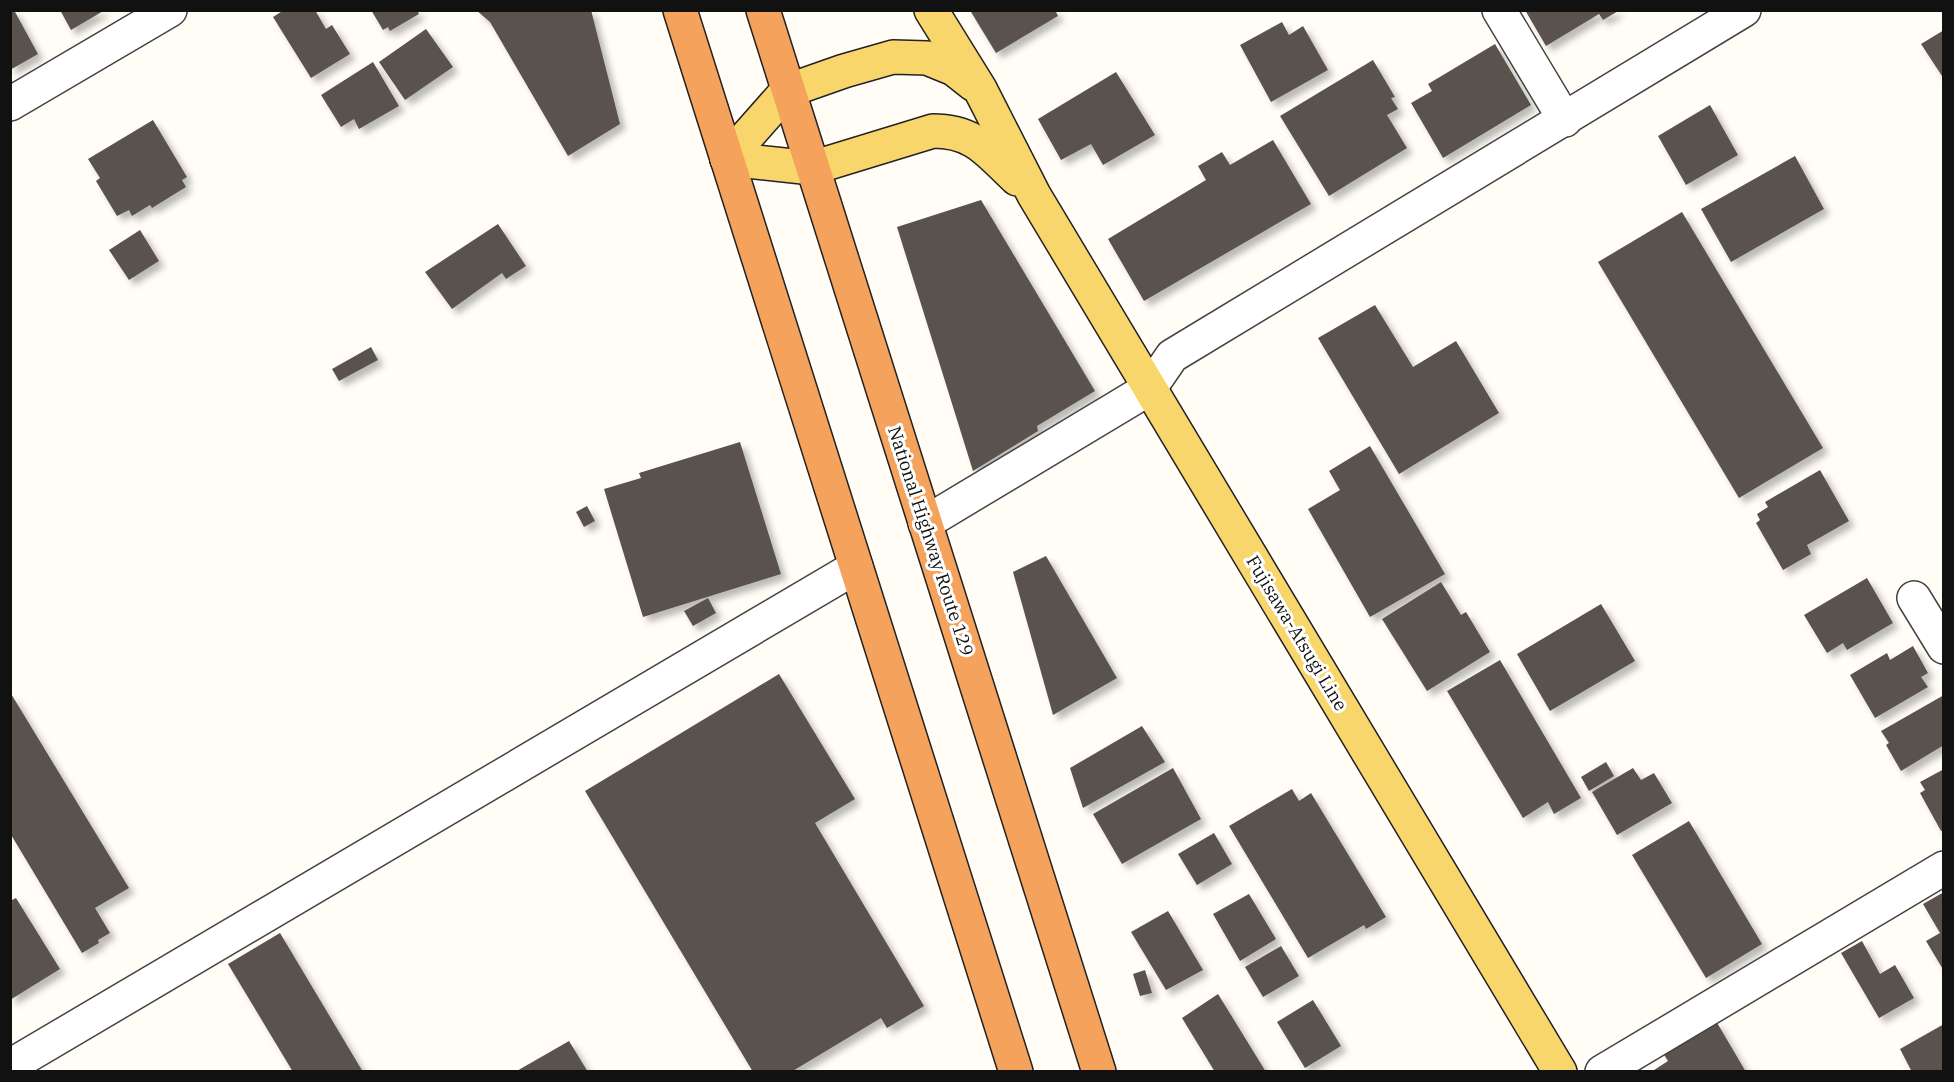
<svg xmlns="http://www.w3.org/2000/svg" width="1954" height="1082" viewBox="0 0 1954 1082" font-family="'IBM Plex Serif',serif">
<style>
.building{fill:#5a524d;filter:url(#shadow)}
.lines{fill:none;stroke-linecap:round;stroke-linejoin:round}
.minor-casing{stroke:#444;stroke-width:36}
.major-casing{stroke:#222;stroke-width:36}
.highway-casing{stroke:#222;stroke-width:36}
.minor{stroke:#fff;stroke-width:33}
.major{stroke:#f9d66b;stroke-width:33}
.highway{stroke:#f5a25d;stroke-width:33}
.labels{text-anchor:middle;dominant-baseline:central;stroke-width:6;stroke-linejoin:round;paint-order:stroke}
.street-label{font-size:18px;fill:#111;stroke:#fff}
</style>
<defs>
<filter id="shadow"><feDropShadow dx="5.5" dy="5.5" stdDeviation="3" flood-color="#0004"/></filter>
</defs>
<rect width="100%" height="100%" fill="#fffdf5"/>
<!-- building -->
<g class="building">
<path d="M 10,10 L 14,10 L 38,54 L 10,70 Z"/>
<path d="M 60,10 L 105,10 L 71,30 Z"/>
<path d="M 284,10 L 315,10 L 326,29 L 332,25 L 350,54 L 311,78 L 273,17 Z"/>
<path d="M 371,10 L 417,10 L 419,14 L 390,31 L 388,27 L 383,30 Z"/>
<path d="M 476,10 L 591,10 L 620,124 L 568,156 L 490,22 Z"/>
<path d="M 973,10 L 1055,10 L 1058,16 L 996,53 L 971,12 Z"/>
<path d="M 1525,10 L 1620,10 L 1603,20 L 1599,14 L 1546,46 Z"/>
<path d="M 1282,22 L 1289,35 L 1303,26 L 1328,70 L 1271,102 L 1240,45 Z"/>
<path d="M 426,29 L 453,67 L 405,100 L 379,62 Z"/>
<path d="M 1944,30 L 1944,79 L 1921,44 Z"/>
<path d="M 1495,44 L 1531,105 L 1443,158 L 1411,103 L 1432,91 L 1428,84 Z"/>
<path d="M 1373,60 L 1395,97 L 1391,98 L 1398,109 L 1387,115 L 1407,148 L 1329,196 L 1280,116 Z"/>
<path d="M 373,62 L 399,106 L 359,129 L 354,119 L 341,127 L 321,95 Z"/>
<path d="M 1116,72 L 1155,135 L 1103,165 L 1091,144 L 1061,160 L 1038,119 Z"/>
<path d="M 1710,105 L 1738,155 L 1686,185 L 1658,136 Z"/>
<path d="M 153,120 L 187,177 L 182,180 L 186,187 L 152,208 L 150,205 L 132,216 L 129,210 L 117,216 L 96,181 L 100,178 L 88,159 Z"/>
<path d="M 1273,140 L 1311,204 L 1144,301 L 1108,239 L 1206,180 L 1198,166 L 1222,152 L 1230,165 Z"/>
<path d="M 1795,156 L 1824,209 L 1731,262 L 1701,209 Z"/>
<path d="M 981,200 L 1095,391 L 1037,426 L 1038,431 L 973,471 L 897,227 Z"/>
<path d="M 1682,212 L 1823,448 L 1739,498 L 1598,262 Z"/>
<path d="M 498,224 L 526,266 L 506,279 L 502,273 L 452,309 L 425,272 Z"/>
<path d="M 140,230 L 159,261 L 129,280 L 109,250 Z"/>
<path d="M 1375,305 L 1413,367 L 1456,341 L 1499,413 L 1399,474 L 1318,338 Z"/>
<path d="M 371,347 L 378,360 L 339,381 L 332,369 Z"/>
<path d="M 740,442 L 781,574 L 643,617 L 604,489 L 641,478 L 639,473 Z"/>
<path d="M 1370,446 L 1445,574 L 1370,617 L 1308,509 L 1340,490 L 1329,471 Z"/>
<path d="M 1820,470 L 1849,521 L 1807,545 L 1811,554 L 1783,570 L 1756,523 L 1760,520 L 1757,514 L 1768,507 L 1765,502 Z"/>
<path d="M 587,506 L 595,521 L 584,527 L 576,512 Z"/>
<path d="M 1046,556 L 1117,678 L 1053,715 L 1013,572 Z"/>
<path d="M 1867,578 L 1893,623 L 1847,650 L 1843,643 L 1827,653 L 1804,615 Z"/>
<path d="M 1441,582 L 1461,615 L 1466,612 L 1490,652 L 1427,691 L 1382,619 Z"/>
<path d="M 708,598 L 716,613 L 693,626 L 684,611 Z"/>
<path d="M 1601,604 L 1635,661 L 1550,711 L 1517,654 Z"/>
<path d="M 1913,646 L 1928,673 L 1921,677 L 1928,687 L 1875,718 L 1850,675 L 1887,653 L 1890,660 Z"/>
<path d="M 1500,660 L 1581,798 L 1554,814 L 1548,802 L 1523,818 L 1447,691 Z"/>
<path d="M 779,674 L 855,799 L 815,823 L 924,1006 L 887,1028 L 881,1018 L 791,1072 L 753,1072 L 585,791 Z"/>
<path d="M 10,692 L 129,888 L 95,908 L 110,933 L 98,940 L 99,943 L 82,953 L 10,833 Z"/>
<path d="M 1944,695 L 1944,745 L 1901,771 L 1886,745 L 1889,743 L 1881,731 Z"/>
<path d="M 1142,726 L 1165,762 L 1083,808 L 1070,768 Z"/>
<path d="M 1606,762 L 1614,776 L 1589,791 L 1581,777 Z"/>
<path d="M 1173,768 L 1201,819 L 1122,864 L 1093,814 Z"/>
<path d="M 1633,768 L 1641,780 L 1654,773 L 1672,803 L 1617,835 L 1592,792 Z"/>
<path d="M 1944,769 L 1944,830 L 1941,831 L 1920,793 L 1925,790 L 1920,782 Z"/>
<path d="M 1292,789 L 1299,801 L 1311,793 L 1386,917 L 1366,929 L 1364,925 L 1308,958 L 1229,826 Z"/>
<path d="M 1689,821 L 1762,944 L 1706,978 L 1632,855 Z"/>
<path d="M 1214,833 L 1232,864 L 1197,885 L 1178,854 Z"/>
<path d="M 1944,892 L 1944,971 L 1926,941 L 1940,933 L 1923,904 Z"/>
<path d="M 1249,894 L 1276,939 L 1240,961 L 1213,914 Z"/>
<path d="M 16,898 L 60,969 L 10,1000 L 10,901 Z"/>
<path d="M 1168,911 L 1203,970 L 1166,990 L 1131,932 Z"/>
<path d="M 280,933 L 363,1072 L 293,1072 L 228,964 Z"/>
<path d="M 1862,941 L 1880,974 L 1895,965 L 1914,998 L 1879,1018 L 1841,953 Z"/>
<path d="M 1281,946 L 1299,976 L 1263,997 L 1245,967 Z"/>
<path d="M 1145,970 L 1152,993 L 1140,996 L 1133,974 Z"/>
<path d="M 1218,994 L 1266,1072 L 1215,1072 L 1182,1018 Z"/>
<path d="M 1313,1000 L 1341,1046 L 1305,1068 L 1277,1022 Z"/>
<path d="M 1716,1021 L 1746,1072 L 1651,1072 L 1668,1061 L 1663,1053 Z"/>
<path d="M 1944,1024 L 1944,1072 L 1912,1072 L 1900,1049 Z"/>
<path d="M 569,1041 L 588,1072 L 515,1072 Z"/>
</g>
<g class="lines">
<!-- minor casing -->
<g class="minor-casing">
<g id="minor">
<path d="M 1499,10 L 1565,120"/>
<path d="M 10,104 L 170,10"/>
<path d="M 925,523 L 1150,388 L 1172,356 L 1744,10"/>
<path d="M 1914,598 L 1944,647"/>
<path d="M 10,1066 L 856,567"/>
<path d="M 1602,1072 L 1944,868"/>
</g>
</g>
<!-- major casing -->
<g class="major-casing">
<g id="major">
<path d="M 931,10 L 980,89 L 1034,195 L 1560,1072"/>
<path d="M 727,159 L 812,168 L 933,131 C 975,131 988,152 1017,179"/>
<path d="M 727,159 L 787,91 L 844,71 L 893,57 L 927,58 L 954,69 L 973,84"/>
</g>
</g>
<!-- highway casing -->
<g class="highway-casing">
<g id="highway">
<path d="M 680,10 L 1016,1072"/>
<path d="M 763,10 L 1099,1072"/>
</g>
</g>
<!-- minor -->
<use href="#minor" class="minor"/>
<!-- major -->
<use href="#major" class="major"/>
<!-- highway -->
<use href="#highway" class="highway"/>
</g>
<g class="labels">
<!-- street labels -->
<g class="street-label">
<text transform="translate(931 541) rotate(72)">National Highway Route 129</text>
<text transform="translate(1297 633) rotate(59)">Fujisawa-Atsugi Line</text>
</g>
</g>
<!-- border -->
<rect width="1954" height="1082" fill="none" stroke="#111111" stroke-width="24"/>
</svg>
